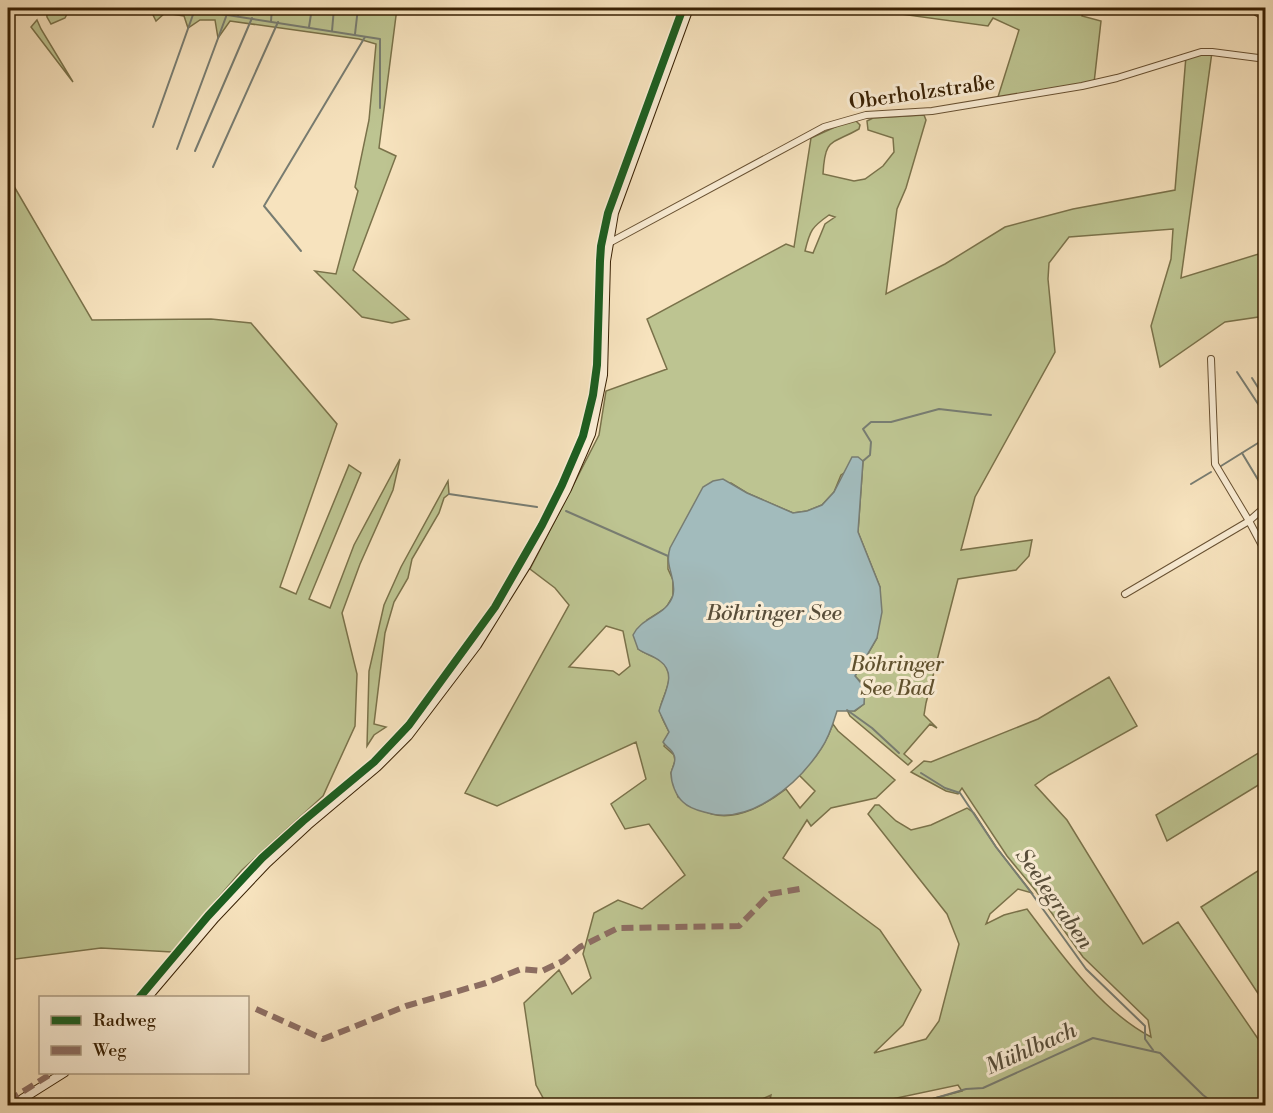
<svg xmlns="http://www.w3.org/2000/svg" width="1273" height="1113" viewBox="0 0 1273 1113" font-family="'Libre Bodoni',serif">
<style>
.green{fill:#bdc491;stroke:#7a724a;stroke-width:1.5;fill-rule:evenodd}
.water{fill:#a2bbbc;stroke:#787d72;stroke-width:1.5}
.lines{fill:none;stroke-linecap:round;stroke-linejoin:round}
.stream{stroke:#787d72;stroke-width:2}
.street-casing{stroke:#685132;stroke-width:8}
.secondary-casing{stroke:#382003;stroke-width:10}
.street{stroke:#faedd5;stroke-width:6}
.secondary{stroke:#faedd5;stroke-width:8}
.quiet{stroke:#8d6e63;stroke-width:6;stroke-dasharray:12 6;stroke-linecap:butt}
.cycleway-casing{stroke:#faedd5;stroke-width:11}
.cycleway{stroke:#1b5e20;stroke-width:8}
.labels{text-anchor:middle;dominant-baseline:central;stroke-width:6;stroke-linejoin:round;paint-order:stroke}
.street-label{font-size:21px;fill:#382003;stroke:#faedd5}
.park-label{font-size:21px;font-style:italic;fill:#60512e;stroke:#faedd5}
.water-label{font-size:22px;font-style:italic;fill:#584e3a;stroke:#faedd5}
</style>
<rect width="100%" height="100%" fill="#f7e3be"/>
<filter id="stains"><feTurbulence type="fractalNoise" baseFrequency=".00333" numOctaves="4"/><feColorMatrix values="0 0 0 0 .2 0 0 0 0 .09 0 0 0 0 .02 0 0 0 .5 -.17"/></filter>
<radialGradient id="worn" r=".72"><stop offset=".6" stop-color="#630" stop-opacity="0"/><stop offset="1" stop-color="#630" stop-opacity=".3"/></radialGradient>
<!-- green -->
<g class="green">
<path d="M 46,8 L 70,8 L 65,18 L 51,24 L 47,17 Z"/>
<path d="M 134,8 L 397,8 L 379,148 L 396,156 L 353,270 L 409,319 L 392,323 L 362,317 L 315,271 L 336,274 L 358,191 L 355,187 L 369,120 L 376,44 L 359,39 L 230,21 L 218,38 L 215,20 L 200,20 L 188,28 L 184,16 L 165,13 L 156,21 L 152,13 Z"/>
<path d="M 902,8 L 1084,8 L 1082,16 L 1101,21 L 1094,83 L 997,100 L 1019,30 L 993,18 L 988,26 L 900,14 Z"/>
<path d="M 37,20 L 41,29 L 73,82 L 31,27 Z"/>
<path d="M 1212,52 L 1181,278 L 1265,252 L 1265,316 L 1225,322 L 1160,367 L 1151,326 L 1171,259 L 1173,229 L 1069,237 L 1049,263 L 1048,279 L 1055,352 L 975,497 L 961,550 L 1032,540 L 1029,556 L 1016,570 L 958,579 L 926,703 L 924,715 L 937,728 L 930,724 L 904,754 L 912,761 L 908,765 L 850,716 L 847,710 L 855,711 L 864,704 L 861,682 L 855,676 L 877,638 L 880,587 L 858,532 L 863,461 L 841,475 L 834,492 L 822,505 L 807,511 L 793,513 L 747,493 L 731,483 L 704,487 L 668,556 L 668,569 L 673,580 L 673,596 L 666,608 L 647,620 L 638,649 C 646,655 658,656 664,664 C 675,677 665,691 661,705 C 658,714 665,723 669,732 L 664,746 L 674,755 L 675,761 L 671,773 L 678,797 C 688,802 700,811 712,814 C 737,821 767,804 786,789 L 800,808 L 815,791 L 798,774 C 815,761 826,743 833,724 L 838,731 L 895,780 L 876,798 L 831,808 L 811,826 L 807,820 L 783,858 L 880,930 L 921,990 L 903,1025 L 874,1053 L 926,1039 L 939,1021 L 959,944 L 947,914 L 868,814 L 875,805 L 879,805 L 896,821 L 911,830 L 931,825 L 967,808 L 974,813 L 996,847 L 1032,893 L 1018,889 L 990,914 L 986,924 L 1004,915 L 1027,909 C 1061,954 1100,1010 1151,1037 L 1148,1020 L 1083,957 L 1036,891 L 1007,856 L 962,788 L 958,794 L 946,791 L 911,772 L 924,761 L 931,762 L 1038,719 L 1109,677 L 1137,726 L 1049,775 L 1035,785 L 1067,820 L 1143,944 L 1178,922 L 1265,1049 L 1265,1105 L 908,1105 L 962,1091 L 958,1085 L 859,1106 L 769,1105 L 771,1095 L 746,1106 L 547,1105 L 536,1085 L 524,1003 L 559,970 L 572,994 L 591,978 L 583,954 L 594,913 L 618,900 L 642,909 L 685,875 L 649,824 L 625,829 L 611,804 L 646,779 L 636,742 L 497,806 L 465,793 L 569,605 L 555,588 L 530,569 L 599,435 L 606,391 L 667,369 L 647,319 L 786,244 L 794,247 L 811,138 L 846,122 L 856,121 L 860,125 L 859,129 C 831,145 825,137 823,174 L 854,181 L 865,179 L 883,166 L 894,152 L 893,138 L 868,130 L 867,121 L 873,118 L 924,115 L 926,120 L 906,188 L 897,209 L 886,294 L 945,264 L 1005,227 L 1073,209 L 1175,190 L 1186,56 ZM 829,215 L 835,217 L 825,224 L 813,253 L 805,251 C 810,230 812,227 829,215 ZM 606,626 L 623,631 L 630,666 L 619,675 L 613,671 L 569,667 Z"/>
<path d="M 8,176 L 92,320 L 211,319 L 251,323 L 337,424 L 280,587 L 296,594 L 349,465 L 361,473 L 309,599 L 330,608 L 354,545 L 400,459 L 393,490 L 360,564 L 342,613 L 357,674 L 355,726 L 323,796 L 242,870 L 172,952 L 101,948 L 8,960 Z"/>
<path d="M 448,481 L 449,494 L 444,498 L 439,513 L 412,559 L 408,578 L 394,602 L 385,633 L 374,724 L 386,727 L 374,735 L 367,746 L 369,671 L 384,605 L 401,567 Z"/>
<path d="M 1265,749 L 1265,781 L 1167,841 L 1156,815 Z"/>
<path d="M 1264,867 L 1266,869 L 1265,1004 L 1201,907 Z"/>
</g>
<!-- water -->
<path class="water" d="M 852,457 L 858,457 L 863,461 L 858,532 L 880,587 L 882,612 L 877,638 L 855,676 L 865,688 L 864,704 L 854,711 L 837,711 C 833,724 829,738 821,749 C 798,784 749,827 704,812 C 696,810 689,808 683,802 C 676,796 671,783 671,773 C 672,767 677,762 674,755 C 672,749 666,747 663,742 L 669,732 L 659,711 C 663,695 678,674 660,661 C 654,656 645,654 638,649 L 633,635 C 641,617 667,616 673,595 C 677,578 664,567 670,548 L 703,487 L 713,481 L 723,479 L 747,493 L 793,513 L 807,511 L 822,505 L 834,492 Z"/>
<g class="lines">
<!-- stream -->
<g class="stream">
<path d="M 183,8 L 380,39 L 380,108"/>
<path d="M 238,16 L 238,8"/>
<path d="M 271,21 L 272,8"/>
<path d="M 309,27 L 312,8"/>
<path d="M 332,31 L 334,8"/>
<path d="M 355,34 L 358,8"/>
<path d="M 153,127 L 195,9"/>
<path d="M 177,149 L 227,14"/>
<path d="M 195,151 L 252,18"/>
<path d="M 213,167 L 278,22"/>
<path d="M 301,251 L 264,206 L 365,37"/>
<path d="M 1237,372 L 1266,416"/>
<path d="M 1252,378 L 1266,400"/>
<path d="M 1242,453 L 1263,488"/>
<path d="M 863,461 L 870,455 L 871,442 L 863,429 L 871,422 L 891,422 L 939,409 L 991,415"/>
<path d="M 1221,466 L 1266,438"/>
<path d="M 1191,484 L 1211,472"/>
<path d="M 449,494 L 537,507"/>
<path d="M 566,511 L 668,556"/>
<path d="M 847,710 L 872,728 L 899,753"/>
<path d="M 921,773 L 945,788 L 960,793 L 996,847 L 1027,887 L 1086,969 L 1145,1026 L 1145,1039 L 1153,1050"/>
<path d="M 909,1106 L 966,1089 L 983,1088 L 1093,1038 L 1160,1053 L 1203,1095 L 1218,1106"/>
<path d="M 1259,1106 L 1266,1103"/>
</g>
<!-- street casing -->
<g class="street-casing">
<g id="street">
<path d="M 1250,8 L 1266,18"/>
<path d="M 609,243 L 824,127 L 866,115 L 932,111 L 1082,86 L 1117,78 L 1201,52 L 1212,52 L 1266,59"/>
<path d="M 1211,359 L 1215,464 L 1249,521 L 1266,553"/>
<path d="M 1125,594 L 1249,521 L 1266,506"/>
</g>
</g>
<!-- secondary casing -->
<g class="secondary-casing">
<g id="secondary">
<path d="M 147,998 L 215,918 L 267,863 L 308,825 L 377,767 L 408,736 L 477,645 L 526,566 L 567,489 L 591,434 L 603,375 L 606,261 L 614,213 L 689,8"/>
<path d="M 11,1106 L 65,1072"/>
</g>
</g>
<!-- street -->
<use href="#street" class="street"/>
<!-- secondary -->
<use href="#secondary" class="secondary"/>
<!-- quiet -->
<g class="quiet">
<path d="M 256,1009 L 323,1039 L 406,1006 L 486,983 L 521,969 L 542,971 L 563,961 L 580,947 L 618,928 L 739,926 L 770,894 L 805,888"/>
<path d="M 8,1101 L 54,1072"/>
</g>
<!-- cycleway casing -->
<g class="cycleway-casing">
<path id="cycleway" d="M 139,998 L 208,916 L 262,858 L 303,821 L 374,762 L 409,725 L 495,607 L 542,525 L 562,485 L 583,436 L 593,395 L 597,365 L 600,261 L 601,246 L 608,213 L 683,8"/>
</g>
<!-- cycleway -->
<use href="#cycleway" class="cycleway"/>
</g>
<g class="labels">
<!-- street labels -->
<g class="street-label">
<text transform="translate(922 93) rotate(-8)">Oberholzstraße</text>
</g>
<!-- park labels -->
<g class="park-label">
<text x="897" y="665">Böhringer<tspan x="897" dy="24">See Bad</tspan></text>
</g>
<!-- water labels -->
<g class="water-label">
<text x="774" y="613">Böhringer See</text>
<text transform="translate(1054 899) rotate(55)">Seelegraben</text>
<text transform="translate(1031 1049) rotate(-24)">Mühlbach</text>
</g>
</g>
<!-- margin -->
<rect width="1273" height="1113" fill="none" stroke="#f7e3be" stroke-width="30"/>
<rect x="9" y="9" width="1255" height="1095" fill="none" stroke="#382003" stroke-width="3"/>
<rect x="15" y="15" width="1243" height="1083" fill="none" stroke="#382003" stroke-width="1.5"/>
<!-- legend -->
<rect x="39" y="996" width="210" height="78" fill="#faedd5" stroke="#ac9b81" stroke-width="1.5"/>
<rect x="51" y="1016" width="30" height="9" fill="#1b5e20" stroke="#ac9b81" stroke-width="1.5"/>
<text x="93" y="1026" font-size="18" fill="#382003">Radweg</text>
<rect x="51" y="1046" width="30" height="9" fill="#8d6e63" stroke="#ac9b81" stroke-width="1.5"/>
<text x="93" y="1056" font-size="18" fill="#382003">Weg</text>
<rect width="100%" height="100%" filter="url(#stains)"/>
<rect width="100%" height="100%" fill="url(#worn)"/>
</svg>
